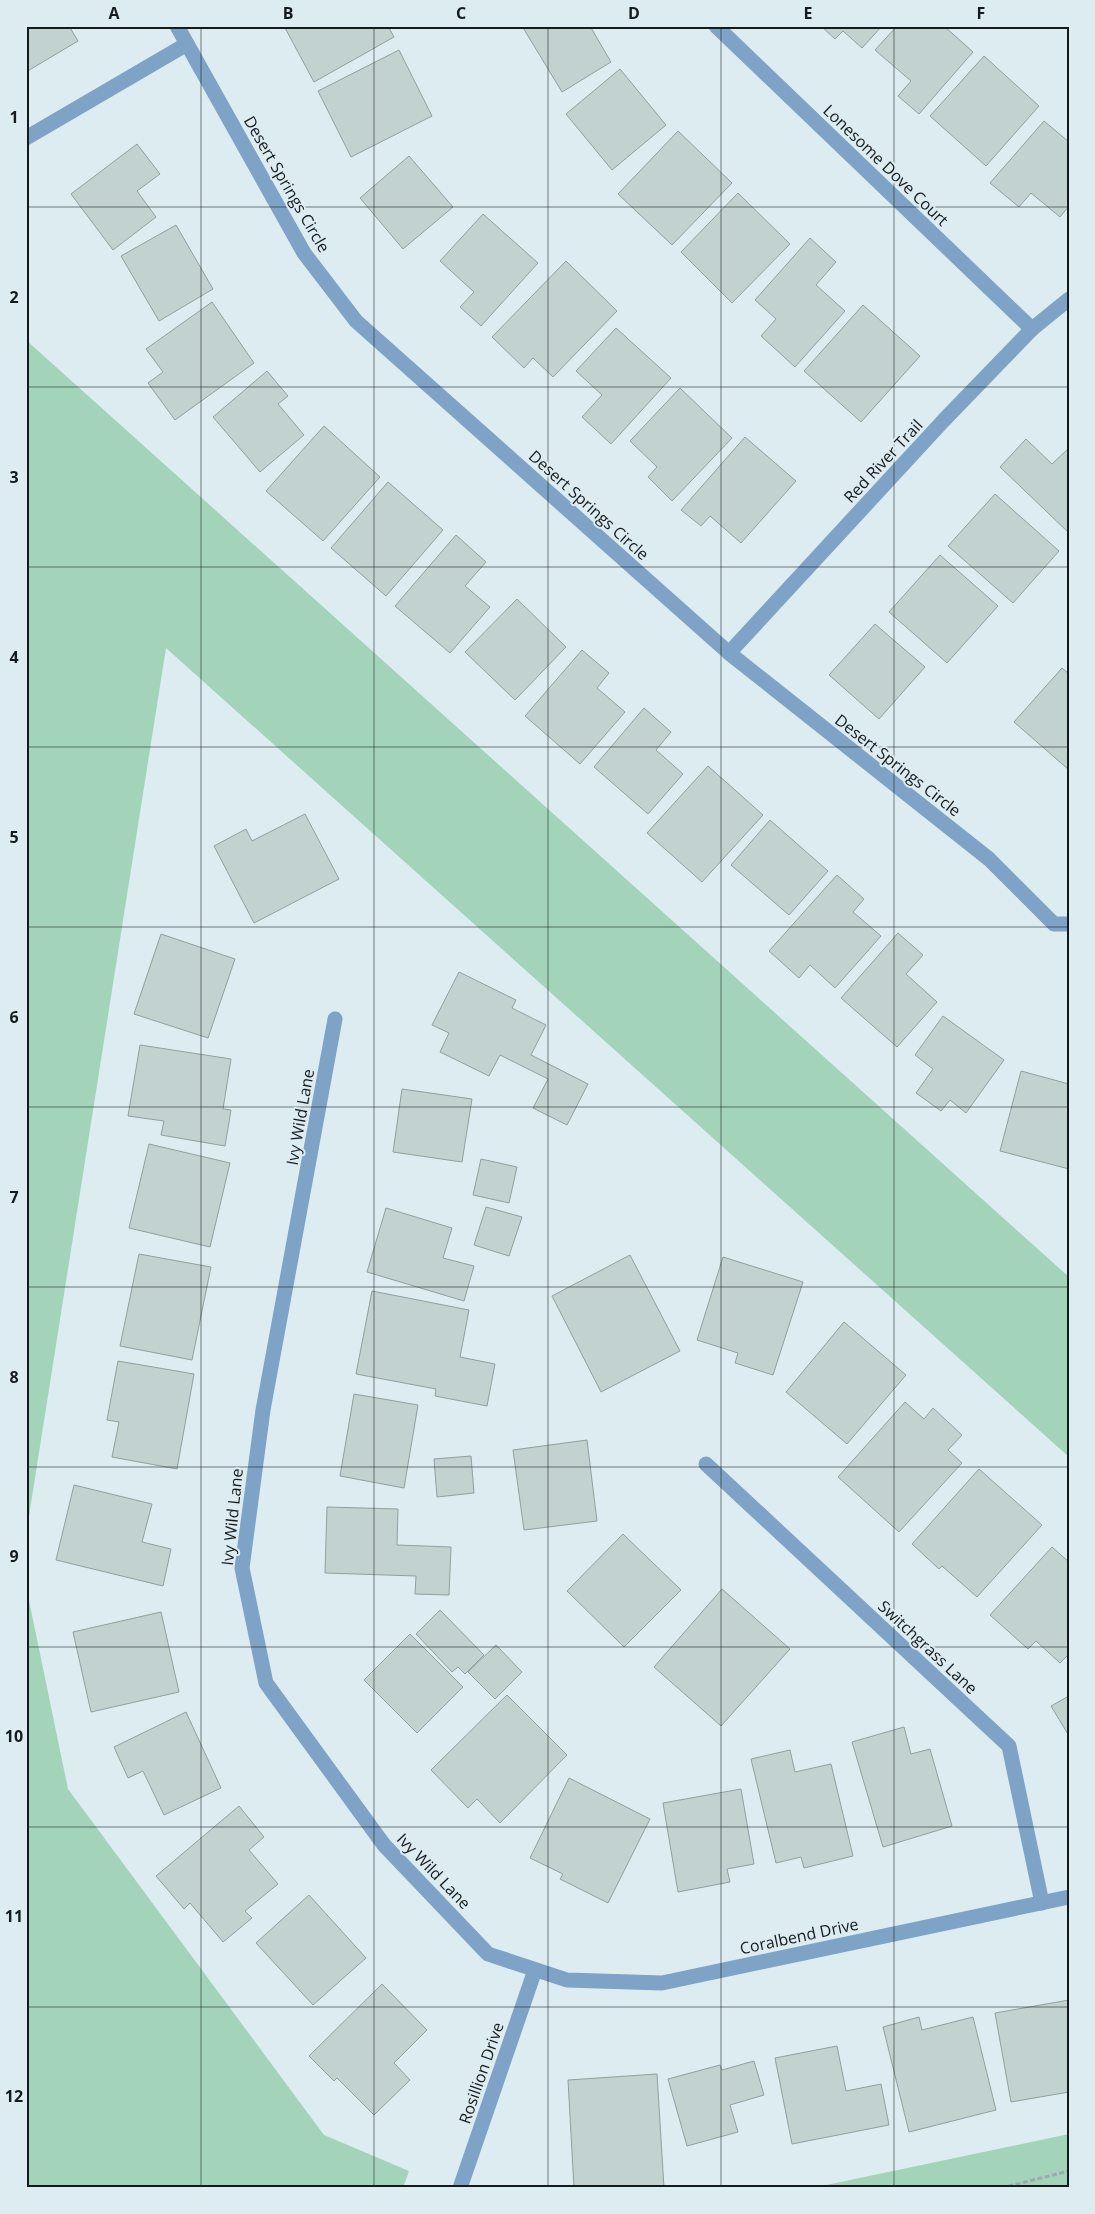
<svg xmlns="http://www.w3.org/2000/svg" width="1095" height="2214" viewBox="0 0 1095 2214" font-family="'Open Sans',sans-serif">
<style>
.green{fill:#a3d4ba}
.building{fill:#c1d2d1;stroke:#90a09e}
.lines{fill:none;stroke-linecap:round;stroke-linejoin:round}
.path{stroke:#9ca9ad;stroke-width:3;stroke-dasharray:5 2.5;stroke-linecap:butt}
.street{stroke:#7ea3c6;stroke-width:15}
.grid{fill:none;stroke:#151a1c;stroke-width:1;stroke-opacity:0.55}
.labels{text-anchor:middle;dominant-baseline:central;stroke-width:4;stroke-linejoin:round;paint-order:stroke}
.street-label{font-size:16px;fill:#151a1c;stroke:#dcecf1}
.neatline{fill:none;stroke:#151a1c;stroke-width:2}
.grid-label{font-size:16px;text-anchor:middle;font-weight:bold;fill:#151a1c}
</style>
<rect width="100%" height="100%" fill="#dcecf1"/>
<!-- green -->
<g class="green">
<path d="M 26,340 L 1069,1277 L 1069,1457 L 166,648 L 26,1535 Z"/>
<path d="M 26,1586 L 68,1789 L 324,2135 L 409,2171 L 403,2188 L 26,2188 Z"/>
<path d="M 1069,2134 L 1069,2188 L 812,2188 Z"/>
</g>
<!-- building -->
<g class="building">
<path d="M 26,26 L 69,26 L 78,41 L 26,72 Z"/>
<path d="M 284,26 L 388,26 L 394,37 L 314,82 Z"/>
<path d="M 522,26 L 590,26 L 611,62 L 562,92 Z"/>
<path d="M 821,26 L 882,26 L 862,48 L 843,31 L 835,39 Z"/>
<path d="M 897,26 L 944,26 L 973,52 L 919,114 L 898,96 L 911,81 L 875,50 Z"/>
<path d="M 399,50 L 432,116 L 351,157 L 318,91 Z"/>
<path d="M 984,56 L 1039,106 L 986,166 L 930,116 Z"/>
<path d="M 620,69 L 666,125 L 612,170 L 566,114 Z"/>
<path d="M 1044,121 L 1069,142 L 1069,206 L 1060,217 L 1031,193 L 1019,207 L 990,183 Z"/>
<path d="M 678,131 L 732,183 L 672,245 L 618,194 Z"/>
<path d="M 137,144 L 160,174 L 137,191 L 156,217 L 113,250 L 71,194 Z"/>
<path d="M 409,156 L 453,207 L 403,249 L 360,198 Z"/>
<path d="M 738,193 L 790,244 L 732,303 L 681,252 Z"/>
<path d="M 483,214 L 538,263 L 481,326 L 460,307 L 474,292 L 440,261 Z"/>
<path d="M 176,225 L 213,289 L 159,321 L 121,256 Z"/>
<path d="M 810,238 L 836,262 L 816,285 L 845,311 L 795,367 L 761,336 L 776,319 L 755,300 Z"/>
<path d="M 566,261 L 617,311 L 553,377 L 533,358 L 524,368 L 492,337 Z"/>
<path d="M 212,302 L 254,363 L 175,420 L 148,383 L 163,372 L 146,349 Z"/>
<path d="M 863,305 L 920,356 L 861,422 L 804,371 Z"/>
<path d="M 616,328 L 671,378 L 611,444 L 582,417 L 602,395 L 576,371 Z"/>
<path d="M 267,371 L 288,396 L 278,404 L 304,435 L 260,472 L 213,417 Z"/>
<path d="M 680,388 L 732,438 L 672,501 L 648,477 L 657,467 L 630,441 Z"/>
<path d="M 324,426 L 380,477 L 323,541 L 266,491 Z"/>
<path d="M 745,437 L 796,481 L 741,543 L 710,516 L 701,526 L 681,510 Z"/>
<path d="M 1026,439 L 1052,464 L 1069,448 L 1069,533 L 1000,467 Z"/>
<path d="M 388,482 L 443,530 L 386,596 L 331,548 Z"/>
<path d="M 995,494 L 1059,551 L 1013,603 L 948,546 Z"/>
<path d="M 456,535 L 486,562 L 465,586 L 490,607 L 450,653 L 395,606 Z"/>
<path d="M 940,555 L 998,606 L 947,663 L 889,612 Z"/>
<path d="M 517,599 L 566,647 L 515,700 L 465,652 Z"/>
<path d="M 875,624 L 925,667 L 879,719 L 829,675 Z"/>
<path d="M 582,650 L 609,673 L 597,688 L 625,712 L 580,764 L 525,716 Z"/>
<path d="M 1062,668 L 1069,674 L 1069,770 L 1014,722 Z"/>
<path d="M 644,708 L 671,732 L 656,750 L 683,774 L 648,814 L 594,767 Z"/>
<path d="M 708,766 L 763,815 L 702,882 L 647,833 Z"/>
<path d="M 305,814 L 339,879 L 254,923 L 214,846 L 246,829 L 252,841 Z"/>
<path d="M 770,820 L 828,871 L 789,915 L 731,865 Z"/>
<path d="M 837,875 L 864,899 L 853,912 L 881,936 L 835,988 L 810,965 L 799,978 L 769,951 Z"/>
<path d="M 898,933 L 923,955 L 906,974 L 937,1002 L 897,1047 L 841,998 Z"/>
<path d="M 161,934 L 235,959 L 208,1038 L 134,1014 Z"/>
<path d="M 459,972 L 516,1000 L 512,1008 L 546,1025 L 531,1055 L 588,1084 L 567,1125 L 533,1108 L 548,1079 L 500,1055 L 489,1076 L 440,1052 L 449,1033 L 432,1025 Z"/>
<path d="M 943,1016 L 1004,1060 L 966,1113 L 950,1100 L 941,1111 L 916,1093 L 933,1069 L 915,1055 Z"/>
<path d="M 140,1045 L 231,1059 L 223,1109 L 231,1110 L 225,1146 L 161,1135 L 164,1121 L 128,1116 Z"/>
<path d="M 1021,1071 L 1069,1084 L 1069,1169 L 1000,1151 Z"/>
<path d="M 402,1089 L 472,1099 L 462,1162 L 393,1152 Z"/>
<path d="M 149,1144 L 230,1163 L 210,1247 L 129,1228 Z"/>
<path d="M 481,1159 L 517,1167 L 509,1203 L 473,1195 Z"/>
<path d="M 486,1207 L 522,1217 L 509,1256 L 474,1245 Z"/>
<path d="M 386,1208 L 452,1228 L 443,1258 L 474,1266 L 464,1301 L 367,1272 Z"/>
<path d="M 139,1254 L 211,1267 L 192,1360 L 120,1346 Z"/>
<path d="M 630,1255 L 680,1351 L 601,1392 L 552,1296 Z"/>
<path d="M 723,1257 L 803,1282 L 773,1375 L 735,1363 L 738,1353 L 697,1340 Z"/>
<path d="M 372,1291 L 469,1310 L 460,1357 L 495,1364 L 487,1406 L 435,1396 L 436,1389 L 356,1374 Z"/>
<path d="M 844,1322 L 906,1375 L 847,1444 L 786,1392 Z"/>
<path d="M 118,1361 L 194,1374 L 177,1469 L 112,1457 L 119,1422 L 107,1420 Z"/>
<path d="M 354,1394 L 418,1405 L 404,1488 L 340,1476 Z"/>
<path d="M 905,1402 L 924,1419 L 933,1408 L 962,1435 L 948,1450 L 962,1463 L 899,1532 L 838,1477 Z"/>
<path d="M 587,1440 L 597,1521 L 524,1530 L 513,1450 Z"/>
<path d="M 471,1456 L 474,1493 L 437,1497 L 434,1459 Z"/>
<path d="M 979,1469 L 1042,1525 L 977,1597 L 942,1566 L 939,1569 L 912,1544 Z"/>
<path d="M 74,1485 L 152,1504 L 142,1542 L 171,1549 L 163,1586 L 56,1560 Z"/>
<path d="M 327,1507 L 398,1509 L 397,1545 L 451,1547 L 449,1595 L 415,1594 L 416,1576 L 325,1573 Z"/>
<path d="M 623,1534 L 681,1590 L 624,1647 L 567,1591 Z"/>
<path d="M 1052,1547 L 1069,1562 L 1069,1654 L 1060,1663 L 1036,1641 L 1028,1649 L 990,1615 Z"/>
<path d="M 722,1589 L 790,1649 L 721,1726 L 654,1667 Z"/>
<path d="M 440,1610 L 484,1655 L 465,1674 L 458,1667 L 452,1672 L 416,1634 Z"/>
<path d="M 161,1612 L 179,1692 L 91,1712 L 73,1632 Z"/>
<path d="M 410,1634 L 463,1687 L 417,1733 L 364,1680 Z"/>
<path d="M 496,1645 L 522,1672 L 495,1699 L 468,1672 Z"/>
<path d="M 507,1695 L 567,1755 L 500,1823 L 477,1799 L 468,1808 L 431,1770 Z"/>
<path d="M 1069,1696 L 1069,1736 L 1051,1706 Z"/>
<path d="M 186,1712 L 221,1788 L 164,1815 L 143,1771 L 128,1778 L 114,1747 Z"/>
<path d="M 904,1727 L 911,1754 L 930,1749 L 952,1826 L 883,1847 L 852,1742 Z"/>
<path d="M 790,1750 L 795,1772 L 831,1764 L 853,1856 L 804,1868 L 801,1857 L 776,1863 L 751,1759 Z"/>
<path d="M 569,1778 L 650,1819 L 608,1903 L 560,1879 L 563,1874 L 530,1858 Z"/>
<path d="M 741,1789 L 754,1864 L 727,1869 L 730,1882 L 678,1892 L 663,1803 Z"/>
<path d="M 239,1806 L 264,1837 L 249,1850 L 278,1884 L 245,1911 L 252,1918 L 223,1942 L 190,1903 L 184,1909 L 156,1876 Z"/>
<path d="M 309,1895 L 366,1958 L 313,2005 L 256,1943 Z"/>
<path d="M 382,1984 L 427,2030 L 394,2063 L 410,2080 L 374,2115 L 337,2078 L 334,2081 L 309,2056 Z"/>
<path d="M 1069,2000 L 1069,2092 L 1011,2102 L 995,2013 Z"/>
<path d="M 919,2017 L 922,2030 L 973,2017 L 996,2110 L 909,2132 L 883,2027 Z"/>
<path d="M 837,2046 L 846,2091 L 881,2084 L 889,2125 L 792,2144 L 775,2058 Z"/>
<path d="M 754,2061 L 764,2095 L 730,2105 L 738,2132 L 687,2146 L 668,2079 L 720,2065 L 722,2070 Z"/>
<path d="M 657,2074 L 664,2188 L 574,2188 L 568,2080 Z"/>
</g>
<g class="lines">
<!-- path -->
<path class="path" d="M 1001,2188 L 1069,2171"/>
<!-- street -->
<g class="street">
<path d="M 177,26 L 304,253 L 356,321 L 729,653 L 989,859 L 1054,924 L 1069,924"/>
<path d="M 716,26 L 1032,329"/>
<path d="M 26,138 L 187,44"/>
<path d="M 729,653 L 944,420 L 1032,329 L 1069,299"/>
<path d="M 335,1019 L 263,1410 L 242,1568 L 266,1683 L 384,1845 L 488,1954 L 567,1980 L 662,1983 L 1069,1897"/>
<path d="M 706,1464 L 1009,1746 L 1042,1903"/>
<path d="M 460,2188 L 535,1970"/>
</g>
</g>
<!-- grid -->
<path class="grid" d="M 201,26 L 201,2188M 374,26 L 374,2188M 548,26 L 548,2188M 721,26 L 721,2188M 894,26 L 894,2188M 26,207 L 1069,207M 26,387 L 1069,387M 26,567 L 1069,567M 26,747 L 1069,747M 26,927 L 1069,927M 26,1107 L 1069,1107M 26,1287 L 1069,1287M 26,1467 L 1069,1467M 26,1647 L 1069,1647M 26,1827 L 1069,1827M 26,2007 L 1069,2007"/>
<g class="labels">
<!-- street labels -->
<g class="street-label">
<text transform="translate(886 165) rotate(44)">Lonesome Dove Court</text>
<text transform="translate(287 184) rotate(60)">Desert Springs Circle</text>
<text transform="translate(883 461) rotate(-47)">Red River Trail</text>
<text transform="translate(589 505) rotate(42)">Desert Springs Circle</text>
<text transform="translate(898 765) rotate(38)">Desert Springs Circle</text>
<text transform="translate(300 1117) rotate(-80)">Ivy Wild Lane</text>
<text transform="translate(232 1517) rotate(-84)">Ivy Wild Lane</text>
<text transform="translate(928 1647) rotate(43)">Switchgrass Lane</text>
<text transform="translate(434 1871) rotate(46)">Ivy Wild Lane</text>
<text transform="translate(799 1936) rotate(-12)">Coralbend Drive</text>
<text transform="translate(481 2073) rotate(-71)">Rosillion Drive</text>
</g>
</g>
<!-- border -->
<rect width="1095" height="2214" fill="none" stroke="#dcecf1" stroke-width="55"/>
<rect x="28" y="28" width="1040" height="2158" class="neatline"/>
<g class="grid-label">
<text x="114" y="19">A</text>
<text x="288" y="19">B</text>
<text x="461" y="19">C</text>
<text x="634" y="19">D</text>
<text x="808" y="19">E</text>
<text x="981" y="19">F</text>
<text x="14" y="123">1</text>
<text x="14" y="303">2</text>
<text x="14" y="483">3</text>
<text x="14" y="663">4</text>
<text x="14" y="843">5</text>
<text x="14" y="1023">6</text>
<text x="14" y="1203">7</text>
<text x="14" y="1383">8</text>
<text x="14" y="1562">9</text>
<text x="14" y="1742">10</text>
<text x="14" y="1922">11</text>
<text x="14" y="2102">12</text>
</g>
</svg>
